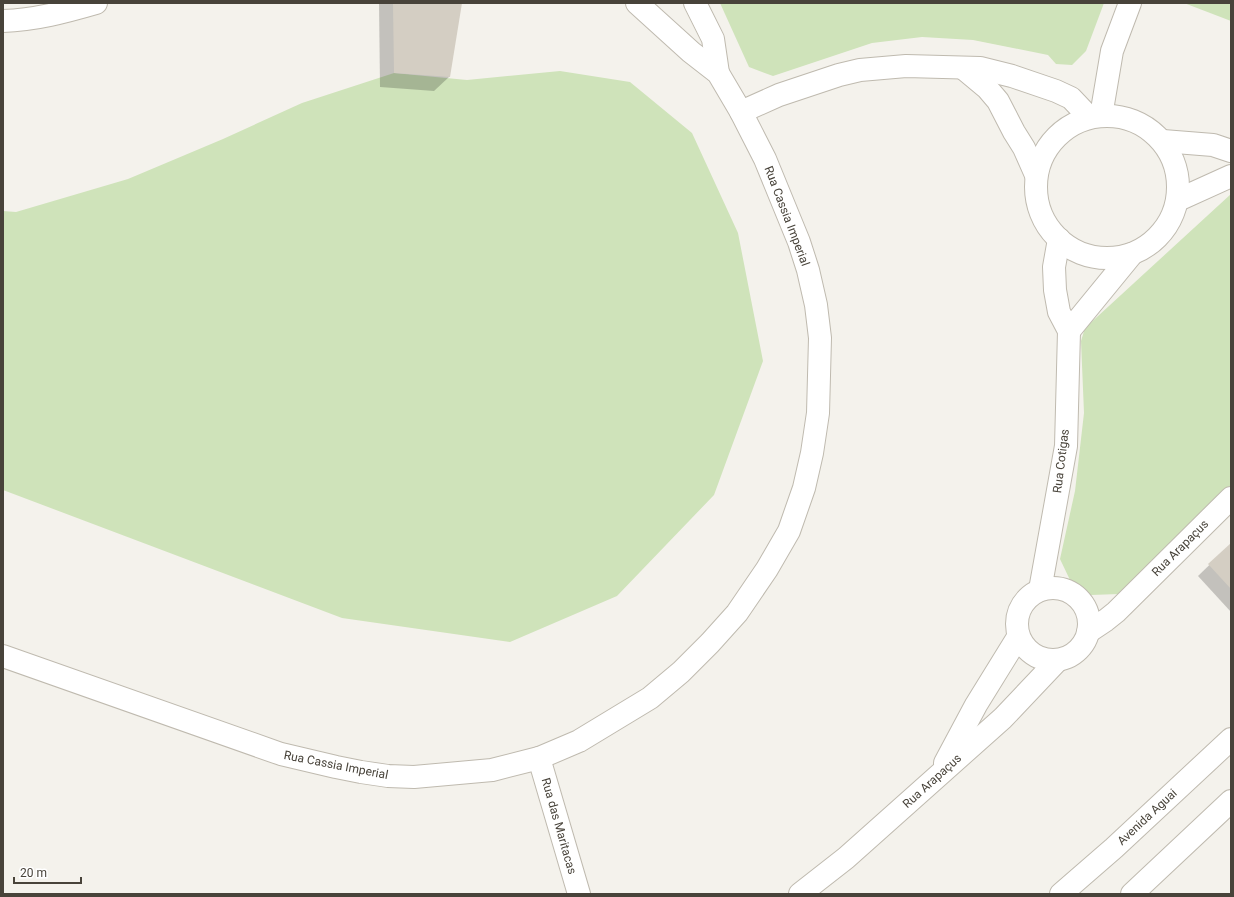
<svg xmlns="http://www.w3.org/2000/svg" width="1234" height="897" viewBox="0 0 1234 897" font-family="Roboto,sans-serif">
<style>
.green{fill:#cfe3ba}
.shadow{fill:#0003}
.building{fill:#d4cec3}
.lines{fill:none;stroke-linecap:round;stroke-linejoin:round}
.minor-casing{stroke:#bfbaaf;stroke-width:24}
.minor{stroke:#fff;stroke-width:22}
.labels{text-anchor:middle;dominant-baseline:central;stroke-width:3.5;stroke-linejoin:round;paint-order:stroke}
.street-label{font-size:12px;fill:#48433a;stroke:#fff}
</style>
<rect width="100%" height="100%" fill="#f4f2ec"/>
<!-- green -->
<g class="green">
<path d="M 720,3 L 1104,3 L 1086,51 L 1072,65 L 1056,64 L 1048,55 L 973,40 L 922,37 L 872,43 L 773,76 L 749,67 Z"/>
<path d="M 1184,3 L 1231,3 L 1231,21 Z"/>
<path d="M 560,71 L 630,82 L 692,133 L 738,233 L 763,361 L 714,495 L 617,596 L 510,642 L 342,618 L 3,490 L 3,211 L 16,212 L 128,179 L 223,139 L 302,103 L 394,73 L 467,80 Z"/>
<path d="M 1231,194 L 1231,491 L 1119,594 L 1091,595 L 1070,580 L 1060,559 L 1075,491 L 1084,413 L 1081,341 L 1085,328 Z"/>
</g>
<!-- shadow -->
<g class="shadow">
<path d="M 379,3 L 461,3 L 449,77 L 434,91 L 380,87 Z"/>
<path d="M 1231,544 L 1231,612 L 1198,576 Z"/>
</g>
<!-- building -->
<g class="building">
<path d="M 393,3 L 462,3 L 450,77 L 394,73 Z"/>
<path d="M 1231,543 L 1231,589 L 1208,564 Z"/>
</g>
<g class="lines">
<!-- minor casing -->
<g class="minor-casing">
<g id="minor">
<path d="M 695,3 L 713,39 L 718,73"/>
<path d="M 3,21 C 35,20 65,12 96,3"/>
<path d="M 963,68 L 987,88 L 998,101 L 1014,132 L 1024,148 L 1036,175"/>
<path d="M 741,112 L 779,95 L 839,75 L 860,70 L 906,66 L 980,68 L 1012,76 L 1056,91 L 1071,98 L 1089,117"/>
<path d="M 1101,116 L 1112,51 L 1130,3"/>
<circle cx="1107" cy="187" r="71"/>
<path d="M 1163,141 L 1213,145 L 1231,151"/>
<path d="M 1178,200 L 1231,176"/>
<path d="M 1069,331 L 1132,254"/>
<circle cx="1053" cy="624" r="36"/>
<path d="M 1040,590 L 1066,446 L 1069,331 L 1059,312 L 1055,290 L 1054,267 L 1059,239"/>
<path d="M 1088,632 L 1106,620 L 1116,612 L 1231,498"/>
<path d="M 3,656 L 281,754 L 336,767 L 361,772 L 388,776 L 414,777 L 492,770 L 539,758 L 579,741 L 650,698 L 681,672 L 710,643 L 737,613 L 767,569 L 789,531 L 804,488 L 812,453 L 818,413 L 820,338 L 816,305 L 808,270 L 799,242 L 765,159 L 741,112 L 718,73 L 691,52 L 637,3"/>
<path d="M 539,758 L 579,894"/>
<path d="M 945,763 L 976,705 L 1018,637"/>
<path d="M 800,894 L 846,858 L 1003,718 L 1057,661"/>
<path d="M 1061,894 L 1114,848 L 1231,739"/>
<path d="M 1132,894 L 1231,801"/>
</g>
</g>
<!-- minor -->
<use href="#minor" class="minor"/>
</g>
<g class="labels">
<!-- street labels -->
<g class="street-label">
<text transform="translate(787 216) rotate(69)">Rua Cassia Imperial</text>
<text transform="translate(1061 461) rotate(-83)">Rua Cotigas</text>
<text transform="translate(1180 548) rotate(-45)">Rua Arapaçus</text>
<text transform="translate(336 765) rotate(11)">Rua Cassia Imperial</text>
<text transform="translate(932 781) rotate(-42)">Rua Arapaçus</text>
<text transform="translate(1147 817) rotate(-43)">Avenida Aguai</text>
<text transform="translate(559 826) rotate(74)">Rua das Maritacas</text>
</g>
</g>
<!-- border -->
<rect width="1234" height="897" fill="none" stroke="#48433a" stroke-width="8"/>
<!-- scale -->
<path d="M14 877v6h67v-6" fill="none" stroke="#48433a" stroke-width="2"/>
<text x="20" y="877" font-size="12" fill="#48433a" stroke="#ffffff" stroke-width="3" paint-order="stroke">20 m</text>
</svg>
